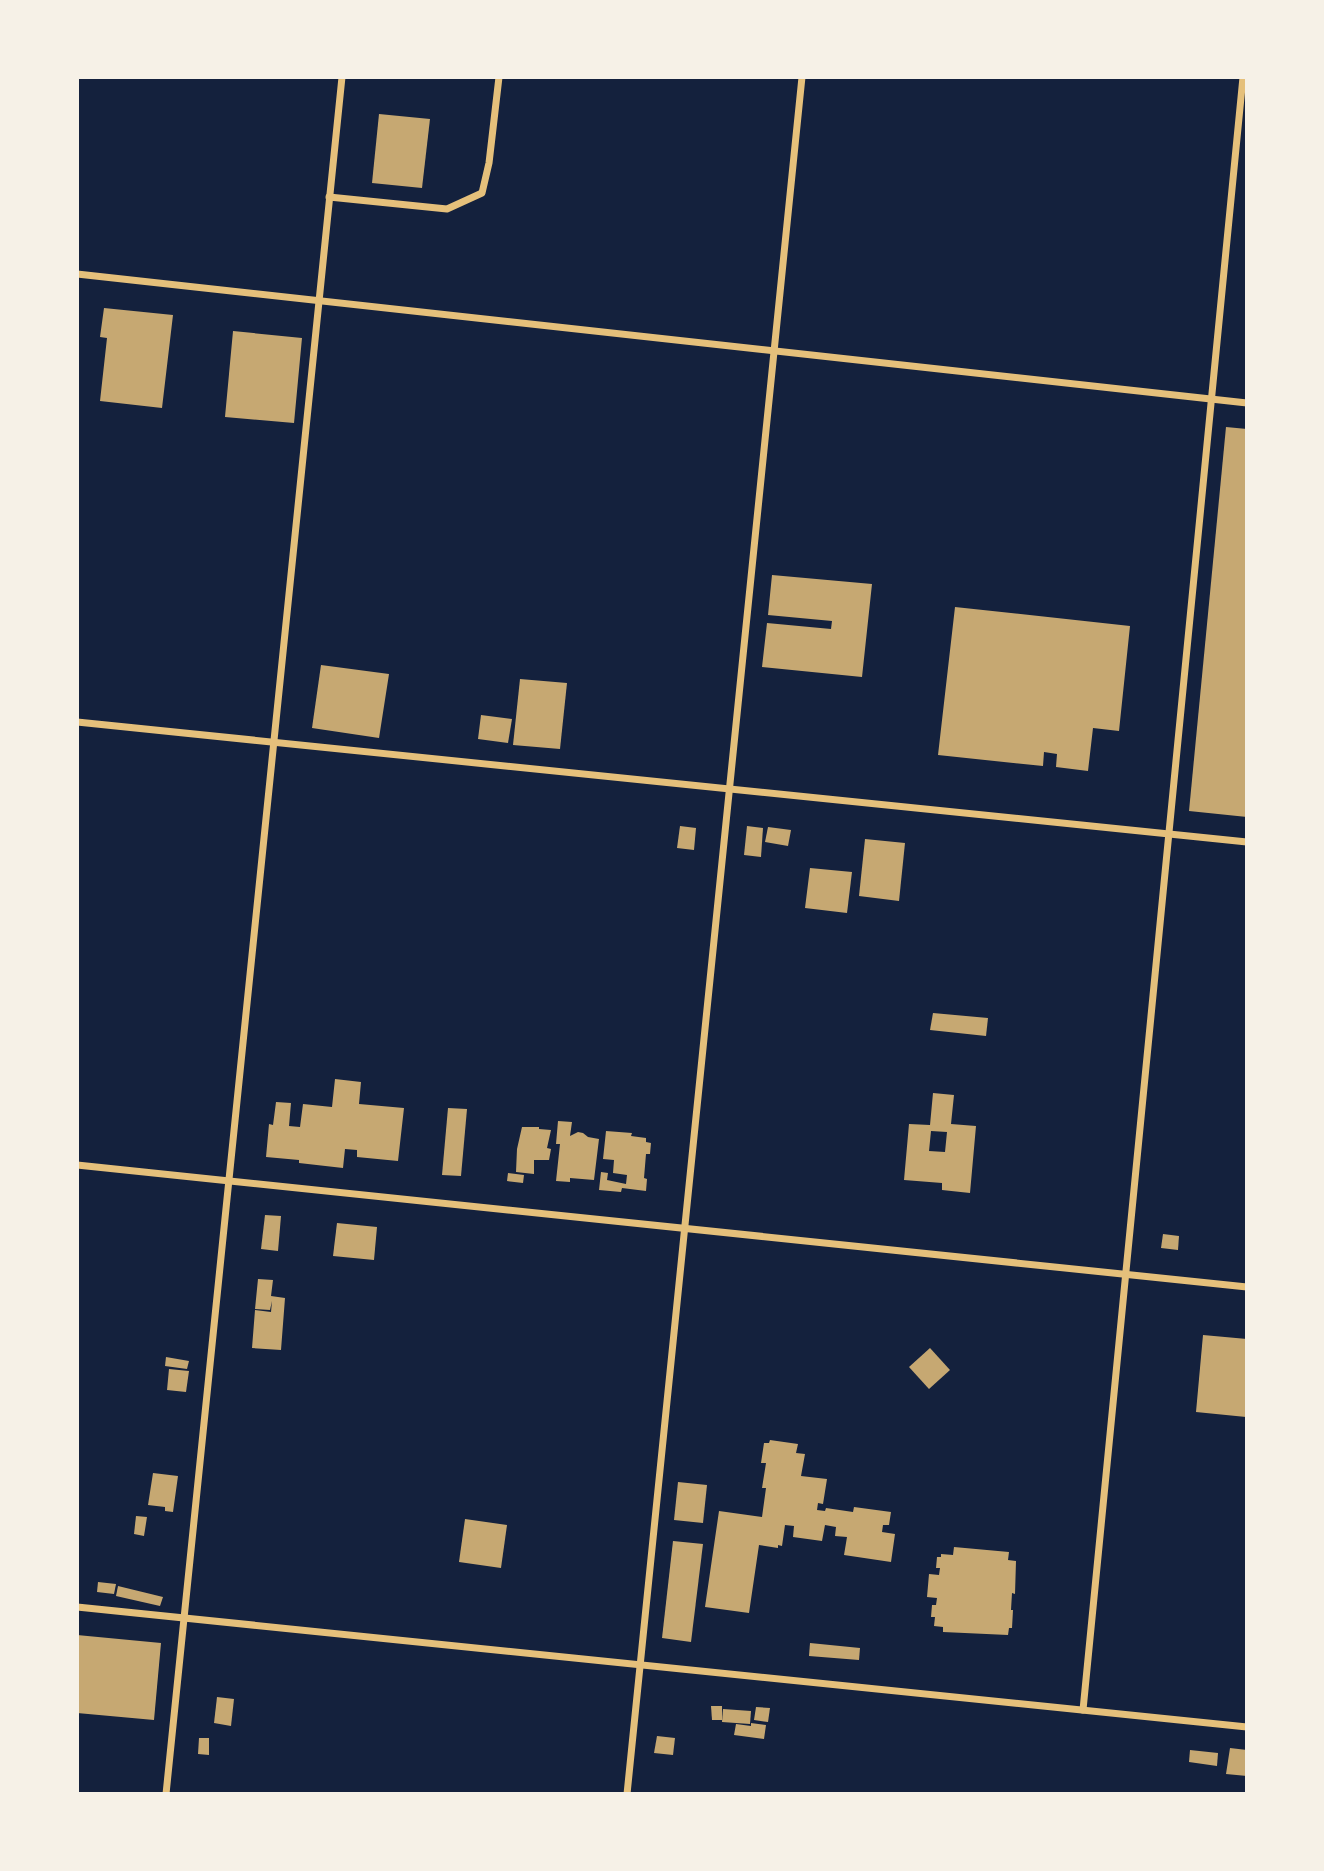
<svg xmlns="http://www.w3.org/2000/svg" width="1324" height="1871" viewBox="0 0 1324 1871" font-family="'Titillium Web',sans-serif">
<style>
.building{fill:#c6a872;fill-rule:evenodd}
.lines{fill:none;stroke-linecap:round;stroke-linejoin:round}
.minor{stroke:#e5c07b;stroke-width:7}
</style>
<rect width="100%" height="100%" fill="#14213d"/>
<!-- building -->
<g class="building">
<path d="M 379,114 L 430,119 L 422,188 L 372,183 Z"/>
<path d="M 104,308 L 173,315 L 162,408 L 100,401 L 107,338 L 100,337 Z"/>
<path d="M 233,331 L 302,338 L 294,423 L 225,417 Z"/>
<path d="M 1226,427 L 1247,429 L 1247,817 L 1189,811 Z"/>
<path d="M 772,575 L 872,584 L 862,677 L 762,667 L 767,623 L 831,629 L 832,621 L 768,615 Z"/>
<path d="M 955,607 L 1130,626 L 1119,731 L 1093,728 L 1088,771 L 1056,767 L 1057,754 L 1044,752 L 1043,766 L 938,755 Z"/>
<path d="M 321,665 L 389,674 L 379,738 L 312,728 Z"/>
<path d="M 520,679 L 567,683 L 560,749 L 513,745 Z"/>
<path d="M 481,715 L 512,719 L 508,743 L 478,739 Z"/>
<path d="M 680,826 L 696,828 L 694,850 L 677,848 Z"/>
<path d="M 747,826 L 763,828 L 761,857 L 744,855 Z"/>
<path d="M 768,827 L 791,830 L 788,846 L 765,842 Z"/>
<path d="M 865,839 L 905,843 L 899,901 L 859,896 Z"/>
<path d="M 810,868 L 852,872 L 847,913 L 805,908 Z"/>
<path d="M 933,1013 L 988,1018 L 986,1036 L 930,1030 Z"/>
<path d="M 335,1079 L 361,1082 L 359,1104 L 404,1108 L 398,1161 L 357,1157 L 357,1150 L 345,1149 L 343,1168 L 299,1163 L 299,1160 L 266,1157 L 269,1124 L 273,1125 L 276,1102 L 291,1103 L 289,1126 L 300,1127 L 303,1104 L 332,1107 Z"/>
<path d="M 933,1093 L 954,1095 L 951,1124 L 976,1126 L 970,1193 L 942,1190 L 942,1183 L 904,1180 L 909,1124 L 930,1125 ZM 931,1131 L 947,1132 L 945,1152 L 929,1151 Z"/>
<path d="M 448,1108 L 467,1109 L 461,1176 L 442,1175 Z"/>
<path d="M 558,1121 L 572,1122 L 570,1136 L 578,1132 L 583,1133 L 588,1137 L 599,1139 L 594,1180 L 570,1178 L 570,1182 L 556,1181 L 560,1144 L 556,1144 Z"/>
<path d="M 522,1127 L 539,1127 L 539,1129 L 551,1130 L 547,1148 L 551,1149 L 549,1160 L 534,1160 L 534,1174 L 516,1172 L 517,1149 Z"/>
<path d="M 606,1131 L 632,1133 L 631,1136 L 646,1138 L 646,1142 L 651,1143 L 650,1154 L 646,1154 L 644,1178 L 647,1179 L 646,1191 L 622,1188 L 621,1192 L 599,1190 L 601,1172 L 608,1173 L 607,1180 L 626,1184 L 627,1175 L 613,1173 L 614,1160 L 603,1159 Z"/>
<path d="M 508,1173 L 524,1175 L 523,1183 L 507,1181 Z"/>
<path d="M 265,1215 L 281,1216 L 278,1251 L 261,1249 Z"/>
<path d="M 337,1223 L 377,1227 L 374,1260 L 333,1256 Z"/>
<path d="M 1163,1234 L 1179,1236 L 1178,1250 L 1161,1248 Z"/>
<path d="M 258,1279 L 273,1280 L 271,1296 L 285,1298 L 281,1350 L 252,1348 L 255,1310 L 271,1312 L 272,1301 L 270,1310 L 255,1309 Z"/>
<path d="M 1203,1335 L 1247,1339 L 1246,1417 L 1196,1412 Z"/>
<path d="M 930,1348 L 950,1370 L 929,1389 L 909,1367 Z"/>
<path d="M 166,1357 L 189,1361 L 187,1369 L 165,1366 Z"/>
<path d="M 169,1369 L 189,1371 L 186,1392 L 167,1390 Z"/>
<path d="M 770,1440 L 798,1444 L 796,1453 L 805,1454 L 801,1476 L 827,1479 L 823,1504 L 818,1503 L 817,1510 L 825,1511 L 826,1508 L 853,1512 L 854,1507 L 891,1512 L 889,1525 L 883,1525 L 882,1532 L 895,1534 L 891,1562 L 844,1555 L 847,1537 L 835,1536 L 836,1527 L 825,1525 L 822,1541 L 793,1537 L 794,1526 L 785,1525 L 782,1546 L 778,1545 L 778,1548 L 759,1545 L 749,1613 L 705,1607 L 719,1511 L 762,1517 L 766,1488 L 762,1488 L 766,1463 L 761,1463 L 764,1443 L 769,1443 Z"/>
<path d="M 153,1473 L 178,1476 L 173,1512 L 165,1511 L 165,1507 L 148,1505 Z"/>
<path d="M 678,1482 L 707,1485 L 703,1523 L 674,1520 Z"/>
<path d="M 136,1516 L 147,1517 L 144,1536 L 134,1534 Z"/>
<path d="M 465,1519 L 507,1525 L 501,1568 L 459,1562 Z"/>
<path d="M 673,1541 L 703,1544 L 691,1642 L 662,1638 Z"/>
<path d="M 954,1547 L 1009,1552 L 1008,1560 L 1016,1561 L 1015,1594 L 1012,1593 L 1011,1610 L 1013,1610 L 1012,1628 L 1009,1628 L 1008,1635 L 943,1632 L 943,1627 L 934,1626 L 935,1617 L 931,1617 L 932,1605 L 936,1605 L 937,1598 L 927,1597 L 929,1574 L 939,1575 L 940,1568 L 936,1568 L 937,1557 L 941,1557 L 941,1554 L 953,1555 Z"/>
<path d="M 98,1582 L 116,1584 L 114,1594 L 97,1592 Z"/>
<path d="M 118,1586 L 163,1597 L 160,1606 L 116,1596 Z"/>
<path d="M 77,1635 L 161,1643 L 154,1720 L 77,1713 Z"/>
<path d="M 810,1643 L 860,1648 L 859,1660 L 809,1656 Z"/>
<path d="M 217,1697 L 234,1699 L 231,1726 L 214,1723 Z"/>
<path d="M 711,1706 L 722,1706 L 722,1720 L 712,1720 Z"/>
<path d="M 756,1707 L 770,1708 L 768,1722 L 754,1720 Z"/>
<path d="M 723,1709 L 751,1711 L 750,1724 L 722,1722 Z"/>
<path d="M 751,1723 L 766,1725 L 764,1739 L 734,1735 L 736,1724 L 751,1726 Z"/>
<path d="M 657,1736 L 675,1738 L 673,1755 L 654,1753 Z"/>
<path d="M 199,1738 L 209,1738 L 209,1755 L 198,1754 Z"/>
<path d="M 1230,1748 L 1247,1750 L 1247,1776 L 1226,1774 Z"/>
<path d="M 1190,1750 L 1218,1753 L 1217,1766 L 1189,1762 Z"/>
</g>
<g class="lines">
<!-- minor -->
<g class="minor">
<path d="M 329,197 L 447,209 L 482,193 L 489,163 L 499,77"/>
<path d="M 77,274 L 1247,403"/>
<path d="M 77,722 L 1247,842"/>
<path d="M 77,1165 L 1247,1287"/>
<path d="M 77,1607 L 1247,1727"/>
<path d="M 1083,1710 L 1243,77"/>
<path d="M 166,1794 L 342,77"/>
<path d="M 627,1794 L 802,77"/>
</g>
</g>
<!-- border -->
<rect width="1324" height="1871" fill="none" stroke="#f6f1e7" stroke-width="158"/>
</svg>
